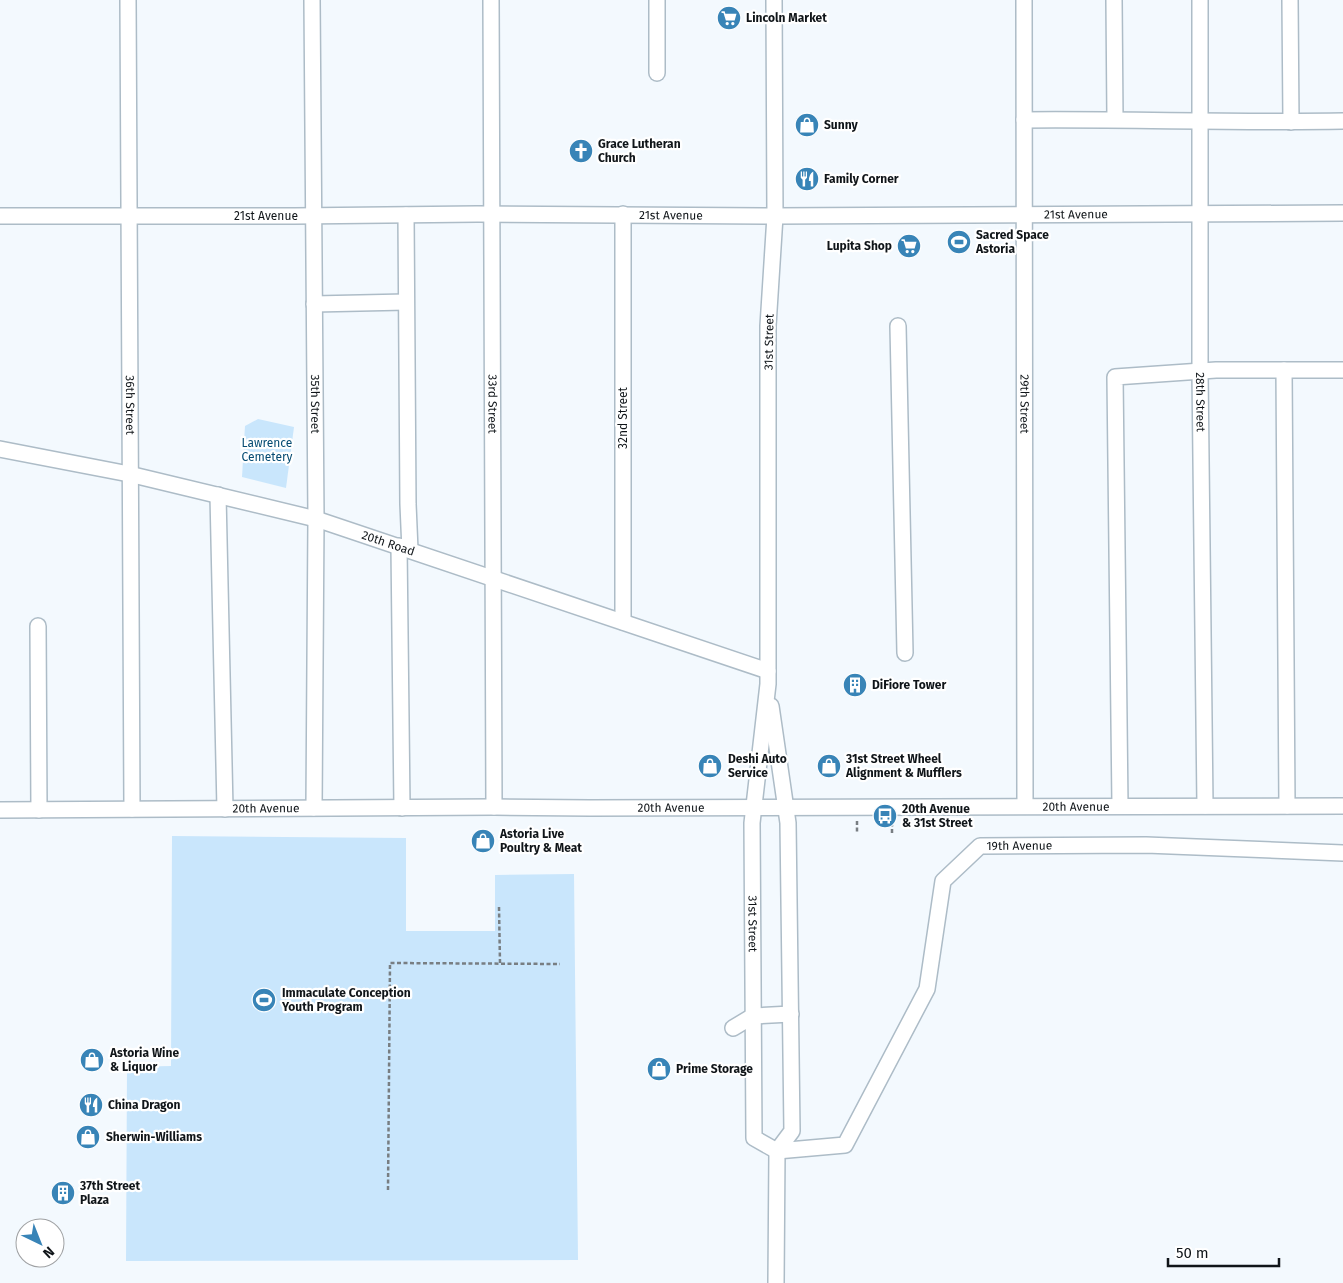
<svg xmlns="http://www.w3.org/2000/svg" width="1343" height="1283" viewBox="0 0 1343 1283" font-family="'Fira Sans',sans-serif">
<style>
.green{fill:#c9e6fc}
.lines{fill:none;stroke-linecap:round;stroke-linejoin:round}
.minor-casing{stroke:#adbcc7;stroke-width:18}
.path{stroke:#787e82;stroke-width:2.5;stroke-dasharray:4 2.5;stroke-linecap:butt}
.minor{stroke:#fff;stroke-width:15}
.labels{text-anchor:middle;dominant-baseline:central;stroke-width:4.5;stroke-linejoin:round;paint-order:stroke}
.poi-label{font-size:12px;font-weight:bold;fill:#101519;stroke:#fff;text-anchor:start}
.street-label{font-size:12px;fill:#101519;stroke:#fff}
.park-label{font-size:12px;fill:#054b72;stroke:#fff}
</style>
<rect width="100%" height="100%" fill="#f3f9fe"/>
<!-- green -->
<g class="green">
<path d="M 258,419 L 294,427 L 286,488 L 242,477 L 245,426 Z"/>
<path d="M 172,836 L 406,838 L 406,931 L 495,931 L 495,875 L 574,874 L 578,1260 L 126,1261 L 127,1067 L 171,1066 Z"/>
</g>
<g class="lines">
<!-- minor casing -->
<g class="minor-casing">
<g id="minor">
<path id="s1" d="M 128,0 L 132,809"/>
<path id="s2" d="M 312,0 L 316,519 L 314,808"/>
<path id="s3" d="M 491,0 L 494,807"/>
<path id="s4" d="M 774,0 L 775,216 L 768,326 L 768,684 L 752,823 L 754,1138 L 777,1151"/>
<path id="s5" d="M 1024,0 L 1025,806"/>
<path d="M 1114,0 L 1115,119"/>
<path id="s6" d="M 1200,0 L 1200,372 L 1205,806"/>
<path d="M 1290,0 L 1291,122"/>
<path d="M 657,73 L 657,0"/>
<path d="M 1024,120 C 1131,119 1237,123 1343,121"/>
<path d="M 623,214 L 623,622"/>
<path d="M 406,215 L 408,504 L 410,550"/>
<path id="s7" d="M 0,216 L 295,216 L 477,214 L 775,216 L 1343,213"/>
<path d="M 314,304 L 406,302"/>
<path d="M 898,326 L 905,653"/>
<path d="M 1284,370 L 1287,806"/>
<path id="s8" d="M 0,449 L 129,474 L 316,519 L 768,671"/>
<path d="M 218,495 L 225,809"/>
<path d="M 399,546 L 402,808"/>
<path d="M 38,626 L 39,810"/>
<path d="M 771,706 L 788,823 L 792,1131 L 777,1151 L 776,1283"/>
<path d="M 1120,806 L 1115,377 L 1216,370 L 1343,370"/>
<path id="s9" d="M 0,810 L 494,807 L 590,808 L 1343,806"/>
<path d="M 733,1028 L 753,1016 L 791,1014"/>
<path id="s10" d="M 777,1151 L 845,1145 L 927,989 L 943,881 L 980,846 L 1146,845 L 1343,853"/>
</g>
</g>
<!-- path -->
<g class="path">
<path d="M 857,821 L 857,832"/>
<path d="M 892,833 L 892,822"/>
<path d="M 499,907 L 500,963"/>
<path d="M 388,1190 L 390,963 L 560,964"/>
</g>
<!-- minor -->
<use href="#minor" class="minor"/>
</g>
<!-- icons -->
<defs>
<g id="supermarket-disc" transform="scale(1.25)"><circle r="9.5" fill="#3884b7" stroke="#fff"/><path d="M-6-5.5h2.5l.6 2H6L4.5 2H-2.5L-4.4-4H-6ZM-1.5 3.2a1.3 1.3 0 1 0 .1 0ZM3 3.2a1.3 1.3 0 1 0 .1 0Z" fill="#fff"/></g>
<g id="shop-disc" transform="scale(1.25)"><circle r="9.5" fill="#3884b7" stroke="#fff"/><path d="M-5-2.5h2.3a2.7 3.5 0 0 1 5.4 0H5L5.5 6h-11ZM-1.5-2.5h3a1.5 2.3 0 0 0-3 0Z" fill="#fff"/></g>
<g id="church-disc" transform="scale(1.25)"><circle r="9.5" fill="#3884b7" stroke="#fff"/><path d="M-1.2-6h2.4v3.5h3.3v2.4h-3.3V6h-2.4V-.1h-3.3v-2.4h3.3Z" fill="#fff"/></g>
<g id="restaurant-disc" transform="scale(1.25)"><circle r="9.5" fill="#3884b7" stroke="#fff"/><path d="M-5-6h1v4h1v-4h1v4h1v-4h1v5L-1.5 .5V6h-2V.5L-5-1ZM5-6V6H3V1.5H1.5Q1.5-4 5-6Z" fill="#fff"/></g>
<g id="stadium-disc" transform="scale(1.25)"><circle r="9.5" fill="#3884b7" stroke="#fff"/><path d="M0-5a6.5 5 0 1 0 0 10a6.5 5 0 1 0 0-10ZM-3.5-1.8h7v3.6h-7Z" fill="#fff"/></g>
<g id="building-disc" transform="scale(1.25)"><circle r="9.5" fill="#3884b7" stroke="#fff"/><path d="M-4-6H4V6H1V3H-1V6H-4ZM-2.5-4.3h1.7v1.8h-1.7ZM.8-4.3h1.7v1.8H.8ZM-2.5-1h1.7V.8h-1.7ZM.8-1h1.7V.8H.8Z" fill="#fff"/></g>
<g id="bus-disc" transform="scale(1.25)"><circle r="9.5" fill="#3884b7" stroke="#fff"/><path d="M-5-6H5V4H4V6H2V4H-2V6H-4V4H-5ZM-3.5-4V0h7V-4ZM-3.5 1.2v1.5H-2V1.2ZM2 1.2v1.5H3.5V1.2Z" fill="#fff"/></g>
</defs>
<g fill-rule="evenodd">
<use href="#supermarket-disc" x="729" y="18"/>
<use href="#shop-disc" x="807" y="125"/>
<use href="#church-disc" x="581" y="151"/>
<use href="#restaurant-disc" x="807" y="179"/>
<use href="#stadium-disc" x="959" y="242"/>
<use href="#supermarket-disc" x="909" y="246"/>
<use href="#building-disc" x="855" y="685"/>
<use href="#shop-disc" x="710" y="766"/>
<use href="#shop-disc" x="829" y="766"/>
<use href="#bus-disc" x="885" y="816"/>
<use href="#shop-disc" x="483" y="841"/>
<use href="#stadium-disc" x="264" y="1000"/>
<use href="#shop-disc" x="92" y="1060"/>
<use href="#shop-disc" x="659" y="1069"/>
<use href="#restaurant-disc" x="91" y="1105"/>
<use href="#shop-disc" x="88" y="1137"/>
<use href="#building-disc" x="63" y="1193"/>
</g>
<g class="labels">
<!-- poi labels -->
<g class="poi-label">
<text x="746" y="18">Lincoln Market</text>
<text x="824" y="125">Sunny</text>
<text x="598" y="144">Grace Lutheran<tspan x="598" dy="14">Church</tspan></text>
<text x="824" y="179">Family Corner</text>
<text x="976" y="235">Sacred Space<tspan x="976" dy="14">Astoria</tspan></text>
<text x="892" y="246" text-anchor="end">Lupita Shop</text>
<text x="872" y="685">DiFiore Tower</text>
<text x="728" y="759">Deshi Auto<tspan x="728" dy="14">Service</tspan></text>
<text x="846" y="759">31st Street Wheel<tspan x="846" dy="14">Alignment &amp; Mufflers</tspan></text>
<text x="902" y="809">20th Avenue<tspan x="902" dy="14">&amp; 31st Street</tspan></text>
<text x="500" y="834">Astoria Live<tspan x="500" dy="14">Poultry &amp; Meat</tspan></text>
<text x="282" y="993">Immaculate Conception<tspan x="282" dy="14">Youth Program</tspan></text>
<text x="110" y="1053">Astoria Wine<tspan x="110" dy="14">&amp; Liquor</tspan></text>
<text x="676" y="1069">Prime Storage</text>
<text x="108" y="1105">China Dragon</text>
<text x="106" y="1137">Sherwin-Williams</text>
<text x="80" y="1186">37th Street<tspan x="80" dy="14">Plaza</tspan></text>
</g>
<!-- street labels -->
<g class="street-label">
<text stroke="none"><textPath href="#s7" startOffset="1076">21st Avenue</textPath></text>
<text stroke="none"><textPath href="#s7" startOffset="671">21st Avenue</textPath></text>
<text stroke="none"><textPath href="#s7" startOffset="266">21st Avenue</textPath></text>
<text transform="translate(769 342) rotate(-89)">31st Street</text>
<text stroke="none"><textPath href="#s5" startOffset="404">29th Street</textPath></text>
<text stroke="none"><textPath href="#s6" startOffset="402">28th Street</textPath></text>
<text stroke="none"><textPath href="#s2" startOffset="404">35th Street</textPath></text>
<text stroke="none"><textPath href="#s3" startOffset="404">33rd Street</textPath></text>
<text stroke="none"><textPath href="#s1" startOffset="405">36th Street</textPath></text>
<text transform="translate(623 418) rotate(-90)">32nd Street</text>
<text stroke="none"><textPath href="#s8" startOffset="400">20th Road</textPath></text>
<text stroke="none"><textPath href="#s9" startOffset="1076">20th Avenue</textPath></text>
<text stroke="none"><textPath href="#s9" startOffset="671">20th Avenue</textPath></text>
<text stroke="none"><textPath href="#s9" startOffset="266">20th Avenue</textPath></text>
<text stroke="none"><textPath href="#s10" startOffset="444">19th Avenue</textPath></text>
<text stroke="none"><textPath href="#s4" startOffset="925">31st Street</textPath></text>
</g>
<!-- park labels -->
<g class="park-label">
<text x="267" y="443">Lawrence<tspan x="267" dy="14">Cemetery</tspan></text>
</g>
</g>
<!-- north arrow -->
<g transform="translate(40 1243) rotate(137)"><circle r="24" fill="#ffffff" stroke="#9fa1a3"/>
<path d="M0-4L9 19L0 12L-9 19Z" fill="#3884b7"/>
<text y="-8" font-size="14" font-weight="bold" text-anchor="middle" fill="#101519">N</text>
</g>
<!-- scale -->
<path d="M1168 1258v8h111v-8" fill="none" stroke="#101519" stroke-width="2.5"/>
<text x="1176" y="1258" font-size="15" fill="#101519" stroke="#ffffff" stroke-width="4" paint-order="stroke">50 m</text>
</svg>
